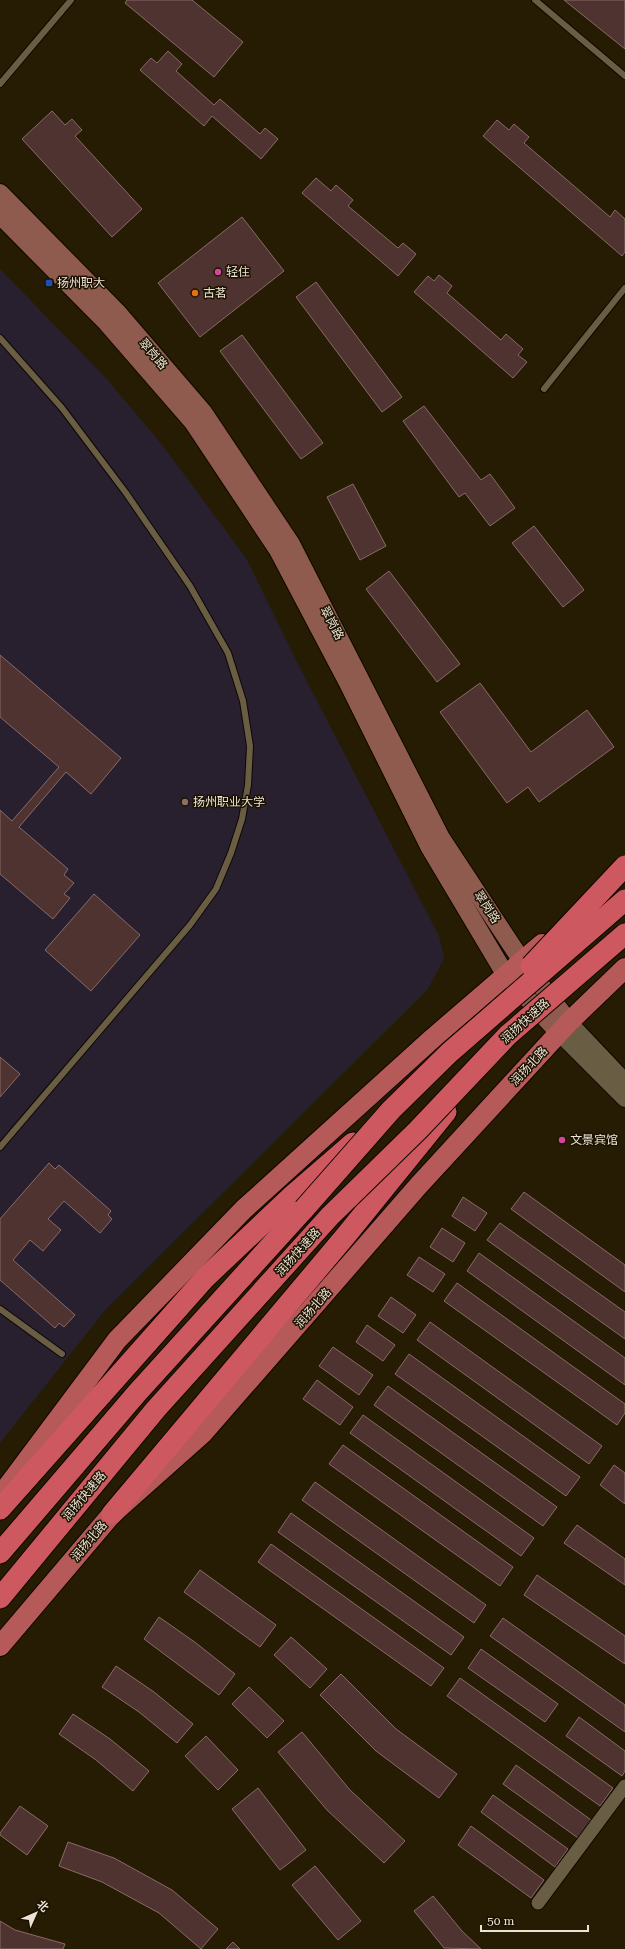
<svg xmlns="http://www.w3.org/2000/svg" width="625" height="1949" viewBox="0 0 625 1949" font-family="'Roboto Serif','Noto Sans SC',serif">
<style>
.education{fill:#29202f}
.building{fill:#4f3330;stroke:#8a6a67}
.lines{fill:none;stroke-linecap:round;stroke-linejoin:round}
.service-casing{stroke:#0f0600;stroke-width:8}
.minor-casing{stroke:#0f0600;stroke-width:15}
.tertiary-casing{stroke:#0f0600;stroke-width:18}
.secondary-casing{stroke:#0f0600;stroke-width:20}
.primary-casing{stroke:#0f0600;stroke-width:22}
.trunk-casing{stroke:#0f0600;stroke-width:23}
.service{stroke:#695d43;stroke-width:6}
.minor{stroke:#695d43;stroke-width:13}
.tertiary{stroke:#695d43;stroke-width:16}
.secondary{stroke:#8f5b4e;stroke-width:18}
.primary{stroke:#b55959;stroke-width:20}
.trunk{stroke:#ce5860;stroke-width:21}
.trunk-bridge-casing{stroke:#0f0600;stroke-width:23;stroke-linecap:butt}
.trunk-bridge{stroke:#ce5860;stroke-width:21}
.hotel-dot{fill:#d1479c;stroke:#1c1200;stroke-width:1.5}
.transit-dot{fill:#1a4fb4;stroke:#1c1200;stroke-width:1.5}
.food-dot{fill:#e8710a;stroke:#1c1200;stroke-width:1.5}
.education-dot{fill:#8d6e63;stroke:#1c1200;stroke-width:1.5}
.labels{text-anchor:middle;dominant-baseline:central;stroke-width:3;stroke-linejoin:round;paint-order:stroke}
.poi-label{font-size:12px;fill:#ebe4d6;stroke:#1c1200;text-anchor:start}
.street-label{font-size:12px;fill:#ebe4d6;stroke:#1c1200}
</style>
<rect width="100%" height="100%" fill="#261c03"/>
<!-- education -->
<path class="education" d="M 0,269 L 106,378 L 163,446 L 246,558 L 300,668 L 439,936 L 444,958 L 428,989 L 106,1309 L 0,1443 Z"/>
<!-- building -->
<g class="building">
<path d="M 127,0 L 192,0 L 243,42 L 214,77 L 125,3 Z"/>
<path d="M 564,0 L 625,0 L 625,49 Z"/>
<path d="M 168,51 L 182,64 L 176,71 L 214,105 L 220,99 L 260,134 L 265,128 L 278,139 L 261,159 L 212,116 L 204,126 L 140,70 L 151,58 L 157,63 Z"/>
<path d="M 52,111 L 65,125 L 72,119 L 82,130 L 75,136 L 142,209 L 112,237 L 22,139 Z"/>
<path d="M 497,120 L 509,130 L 514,124 L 529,137 L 524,143 L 610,217 L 615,210 L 625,219 L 625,252 L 622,256 L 483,136 Z"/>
<path d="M 316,178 L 331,191 L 336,185 L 353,200 L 348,206 L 398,248 L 403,243 L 416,254 L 398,276 L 302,193 Z"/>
<path d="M 242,217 L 284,271 L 200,337 L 158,283 Z"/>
<path d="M 439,275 L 452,286 L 447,293 L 501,340 L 506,334 L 523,349 L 518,355 L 527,362 L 513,378 L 414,292 L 428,276 L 434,281 Z"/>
<path d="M 316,282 L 402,397 L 382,412 L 296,297 Z"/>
<path d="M 242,335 L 323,443 L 301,459 L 220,351 Z"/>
<path d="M 424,406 L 481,480 L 490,474 L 515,508 L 490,526 L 465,493 L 459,497 L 403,421 Z"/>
<path d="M 353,484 L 386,546 L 360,560 L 327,497 Z"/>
<path d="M 534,526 L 584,590 L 563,607 L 512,543 Z"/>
<path d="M 389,571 L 460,664 L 437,682 L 366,589 Z"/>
<path d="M 0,655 L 121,758 L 91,794 L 66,772 L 19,827 L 68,869 L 64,875 L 74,883 L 64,894 L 70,898 L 53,919 L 0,874 L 0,810 L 12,821 L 59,767 L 0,717 Z"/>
<path d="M 480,683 L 531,752 L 587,710 L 614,747 L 539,802 L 528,787 L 507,803 L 440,712 Z"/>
<path d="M 94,894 L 140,935 L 91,991 L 45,950 Z"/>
<path d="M 0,1057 L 20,1074 L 0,1097 Z"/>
<path d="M 49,1163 L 55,1169 L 59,1165 L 111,1211 L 108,1215 L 112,1219 L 100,1233 L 64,1201 L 48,1219 L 61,1230 L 43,1251 L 30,1240 L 13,1260 L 75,1315 L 64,1327 L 59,1323 L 55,1328 L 0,1280 L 0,1219 Z"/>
<path d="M 524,1192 L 625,1265 L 625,1292 L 511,1209 Z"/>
<path d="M 463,1197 L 487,1213 L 475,1231 L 452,1216 Z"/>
<path d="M 500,1223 L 625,1312 L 625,1339 L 487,1240 Z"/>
<path d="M 442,1228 L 465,1243 L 453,1262 L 430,1247 Z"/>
<path d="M 479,1253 L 625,1358 L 625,1385 L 467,1271 Z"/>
<path d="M 419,1257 L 445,1274 L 433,1292 L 407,1275 Z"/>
<path d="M 457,1283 L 625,1404 L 625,1413 L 617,1425 L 444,1301 Z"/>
<path d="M 391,1297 L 416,1315 L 403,1333 L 378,1316 Z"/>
<path d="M 430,1322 L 602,1446 L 589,1464 L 417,1340 Z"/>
<path d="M 367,1325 L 395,1345 L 383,1361 L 356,1342 Z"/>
<path d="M 333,1347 L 373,1375 L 359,1395 L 319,1366 Z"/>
<path d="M 409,1354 L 580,1477 L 566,1496 L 395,1374 Z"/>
<path d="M 317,1380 L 353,1407 L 340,1425 L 303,1399 Z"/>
<path d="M 388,1386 L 557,1507 L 543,1526 L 374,1405 Z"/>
<path d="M 363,1415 L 534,1538 L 521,1556 L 350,1433 Z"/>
<path d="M 343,1445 L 513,1567 L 500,1586 L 329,1464 Z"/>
<path d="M 614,1465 L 625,1473 L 625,1504 L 600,1485 Z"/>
<path d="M 315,1482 L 486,1605 L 474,1623 L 302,1500 Z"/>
<path d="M 291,1513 L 464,1637 L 451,1655 L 278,1532 Z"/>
<path d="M 577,1525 L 625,1559 L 625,1585 L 564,1543 Z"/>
<path d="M 271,1544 L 444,1668 L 431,1686 L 258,1562 Z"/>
<path d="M 200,1570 L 276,1625 L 260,1647 L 184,1592 Z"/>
<path d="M 537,1575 L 625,1636 L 625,1664 L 524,1595 Z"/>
<path d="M 159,1617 L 196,1643 L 235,1674 L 219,1695 L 144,1639 Z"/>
<path d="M 503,1618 L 625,1705 L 625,1732 L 490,1636 Z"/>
<path d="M 291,1637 L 327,1669 L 310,1688 L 274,1655 Z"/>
<path d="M 481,1649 L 558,1704 L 545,1722 L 468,1668 Z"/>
<path d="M 116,1666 L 154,1692 L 193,1724 L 177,1743 L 139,1712 L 102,1687 Z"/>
<path d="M 341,1674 L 396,1729 L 457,1774 L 439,1798 L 376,1751 L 320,1695 Z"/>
<path d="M 460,1678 L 613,1788 L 600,1806 L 447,1696 Z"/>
<path d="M 249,1687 L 284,1721 L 267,1738 L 232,1704 Z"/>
<path d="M 73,1714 L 110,1739 L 149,1771 L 133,1791 L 96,1760 L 59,1734 Z"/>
<path d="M 579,1717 L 625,1751 L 625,1771 L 622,1776 L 566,1736 Z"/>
<path d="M 302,1732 L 350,1790 L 405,1841 L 384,1863 L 327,1810 L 278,1752 Z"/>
<path d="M 206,1736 L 238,1770 L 218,1790 L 185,1756 Z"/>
<path d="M 516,1765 L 591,1820 L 578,1838 L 503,1784 Z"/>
<path d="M 258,1788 L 306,1850 L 280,1870 L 232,1809 Z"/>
<path d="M 493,1795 L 568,1849 L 555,1867 L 481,1812 Z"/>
<path d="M 20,1806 L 48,1826 L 27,1855 L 0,1835 L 0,1833 Z"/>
<path d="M 471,1826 L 544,1880 L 531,1898 L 458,1845 Z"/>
<path d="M 68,1842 L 114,1858 L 172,1890 L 218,1929 L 201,1949 L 159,1913 L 102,1882 L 59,1866 Z"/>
<path d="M 315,1866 L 361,1921 L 338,1940 L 292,1885 Z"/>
<path d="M 433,1896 L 462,1931 L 481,1949 L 444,1948 L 414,1911 Z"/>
<path d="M 0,1921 L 15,1930 L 65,1944 L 63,1949 L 0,1949 Z"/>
<path d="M 233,1942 L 240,1949 L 226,1949 Z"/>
</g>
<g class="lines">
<!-- service casing -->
<g class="service-casing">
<g id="service">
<path d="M 535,0 L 625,76"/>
<path d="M 0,84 L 71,0"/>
<path d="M 0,338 L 62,408 L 126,493 L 190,586 L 228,653 L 243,701 L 250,746 L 248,785 L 242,819 L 231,853 L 216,889 L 190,925 L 0,1147"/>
<path d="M 544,389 L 625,288"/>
<path d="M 0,1309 L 62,1354"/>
</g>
</g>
<!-- minor casing -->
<g class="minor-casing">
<path id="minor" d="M 538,1903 L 625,1786"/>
</g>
<!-- tertiary casing -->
<g class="tertiary-casing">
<g id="tertiary">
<path d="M 569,1022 L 625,1081"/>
<path d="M 559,1033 L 625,1099"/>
</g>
</g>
<!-- secondary casing -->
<g class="secondary-casing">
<g id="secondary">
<path d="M 0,193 L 118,313 L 203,412 L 291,544 L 441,838 L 522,961 L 569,1022"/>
<path d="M 0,215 L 107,323 L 193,422 L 278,550 L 347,681 L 430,848 L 505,974 L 559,1033"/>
</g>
</g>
<!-- primary casing -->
<g class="primary-casing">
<g id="primary">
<path d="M 4,1491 L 117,1340 L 244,1209 L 433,1038 L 542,944"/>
<path d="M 0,1646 L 112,1514 L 203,1433 L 419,1185 L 569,1022 L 625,968"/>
</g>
</g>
<!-- trunk casing -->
<g class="trunk-casing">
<g id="trunk">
<path d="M 0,1509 L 205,1278 L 293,1195 L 353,1143"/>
<path d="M 112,1514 L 348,1233 L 446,1112"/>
<path d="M 0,1553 L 137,1393 L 304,1209"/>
<path d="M 0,1598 L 156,1409 L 330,1216"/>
</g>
</g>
<!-- service -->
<use href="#service" class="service"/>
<!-- minor -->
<use href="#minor" class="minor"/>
<!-- tertiary -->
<use href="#tertiary" class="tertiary"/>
<!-- secondary -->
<use href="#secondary" class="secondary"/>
<!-- primary -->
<use href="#primary" class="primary"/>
<!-- trunk -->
<use href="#trunk" class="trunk"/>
<!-- trunk-bridge casing -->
<g class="trunk-bridge-casing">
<g id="trunk-bridge">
<path d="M 531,966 L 625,866"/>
<path d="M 304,1209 L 391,1110 L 449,1053 L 625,900"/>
<path d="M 330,1216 L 418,1130 L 508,1035 L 625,934"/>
</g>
</g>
<!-- trunk-bridge -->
<use href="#trunk-bridge" class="trunk-bridge"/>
</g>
<!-- markers -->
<g class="hotel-dot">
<circle cx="218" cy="272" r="4"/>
<circle cx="562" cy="1140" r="4"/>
</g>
<rect class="transit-dot" x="45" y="279" width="8" height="8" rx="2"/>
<circle class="food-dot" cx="195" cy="293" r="4"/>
<circle class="education-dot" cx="185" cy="802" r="4"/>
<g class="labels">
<!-- poi labels -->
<g class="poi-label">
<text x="226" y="272">轻住</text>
<text x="57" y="283">扬州职大</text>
<text x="203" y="293">古茗</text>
<text x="193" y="802">扬州职业大学</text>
<text x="570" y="1140">文景宾馆</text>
</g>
<!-- street labels -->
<g class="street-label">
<text transform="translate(153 354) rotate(49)">翠岗路</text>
<text transform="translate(332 623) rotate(62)">翠岗路</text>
<text transform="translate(487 907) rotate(57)">翠岗路</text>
<text transform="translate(525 1021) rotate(-42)">润扬快速路</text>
<text transform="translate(529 1066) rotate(-47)">润扬北路</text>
<text transform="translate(298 1252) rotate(-48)">润扬快速路</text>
<text transform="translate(313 1308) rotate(-49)">润扬北路</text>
<text transform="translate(84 1496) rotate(-50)">润扬快速路</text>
<text transform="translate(89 1541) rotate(-50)">润扬北路</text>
</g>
</g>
<!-- north arrow -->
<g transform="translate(36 1913) rotate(45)" stroke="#1c1200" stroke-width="3" paint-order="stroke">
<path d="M0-3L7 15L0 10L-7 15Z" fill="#ebe4d6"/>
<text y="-6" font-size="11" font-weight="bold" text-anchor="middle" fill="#ebe4d6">北</text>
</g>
<!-- scale -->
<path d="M481 1925v6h107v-6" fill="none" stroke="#ebe4d6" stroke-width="2"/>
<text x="487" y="1925" font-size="12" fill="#ebe4d6" stroke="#1c1200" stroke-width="3" paint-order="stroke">50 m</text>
</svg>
